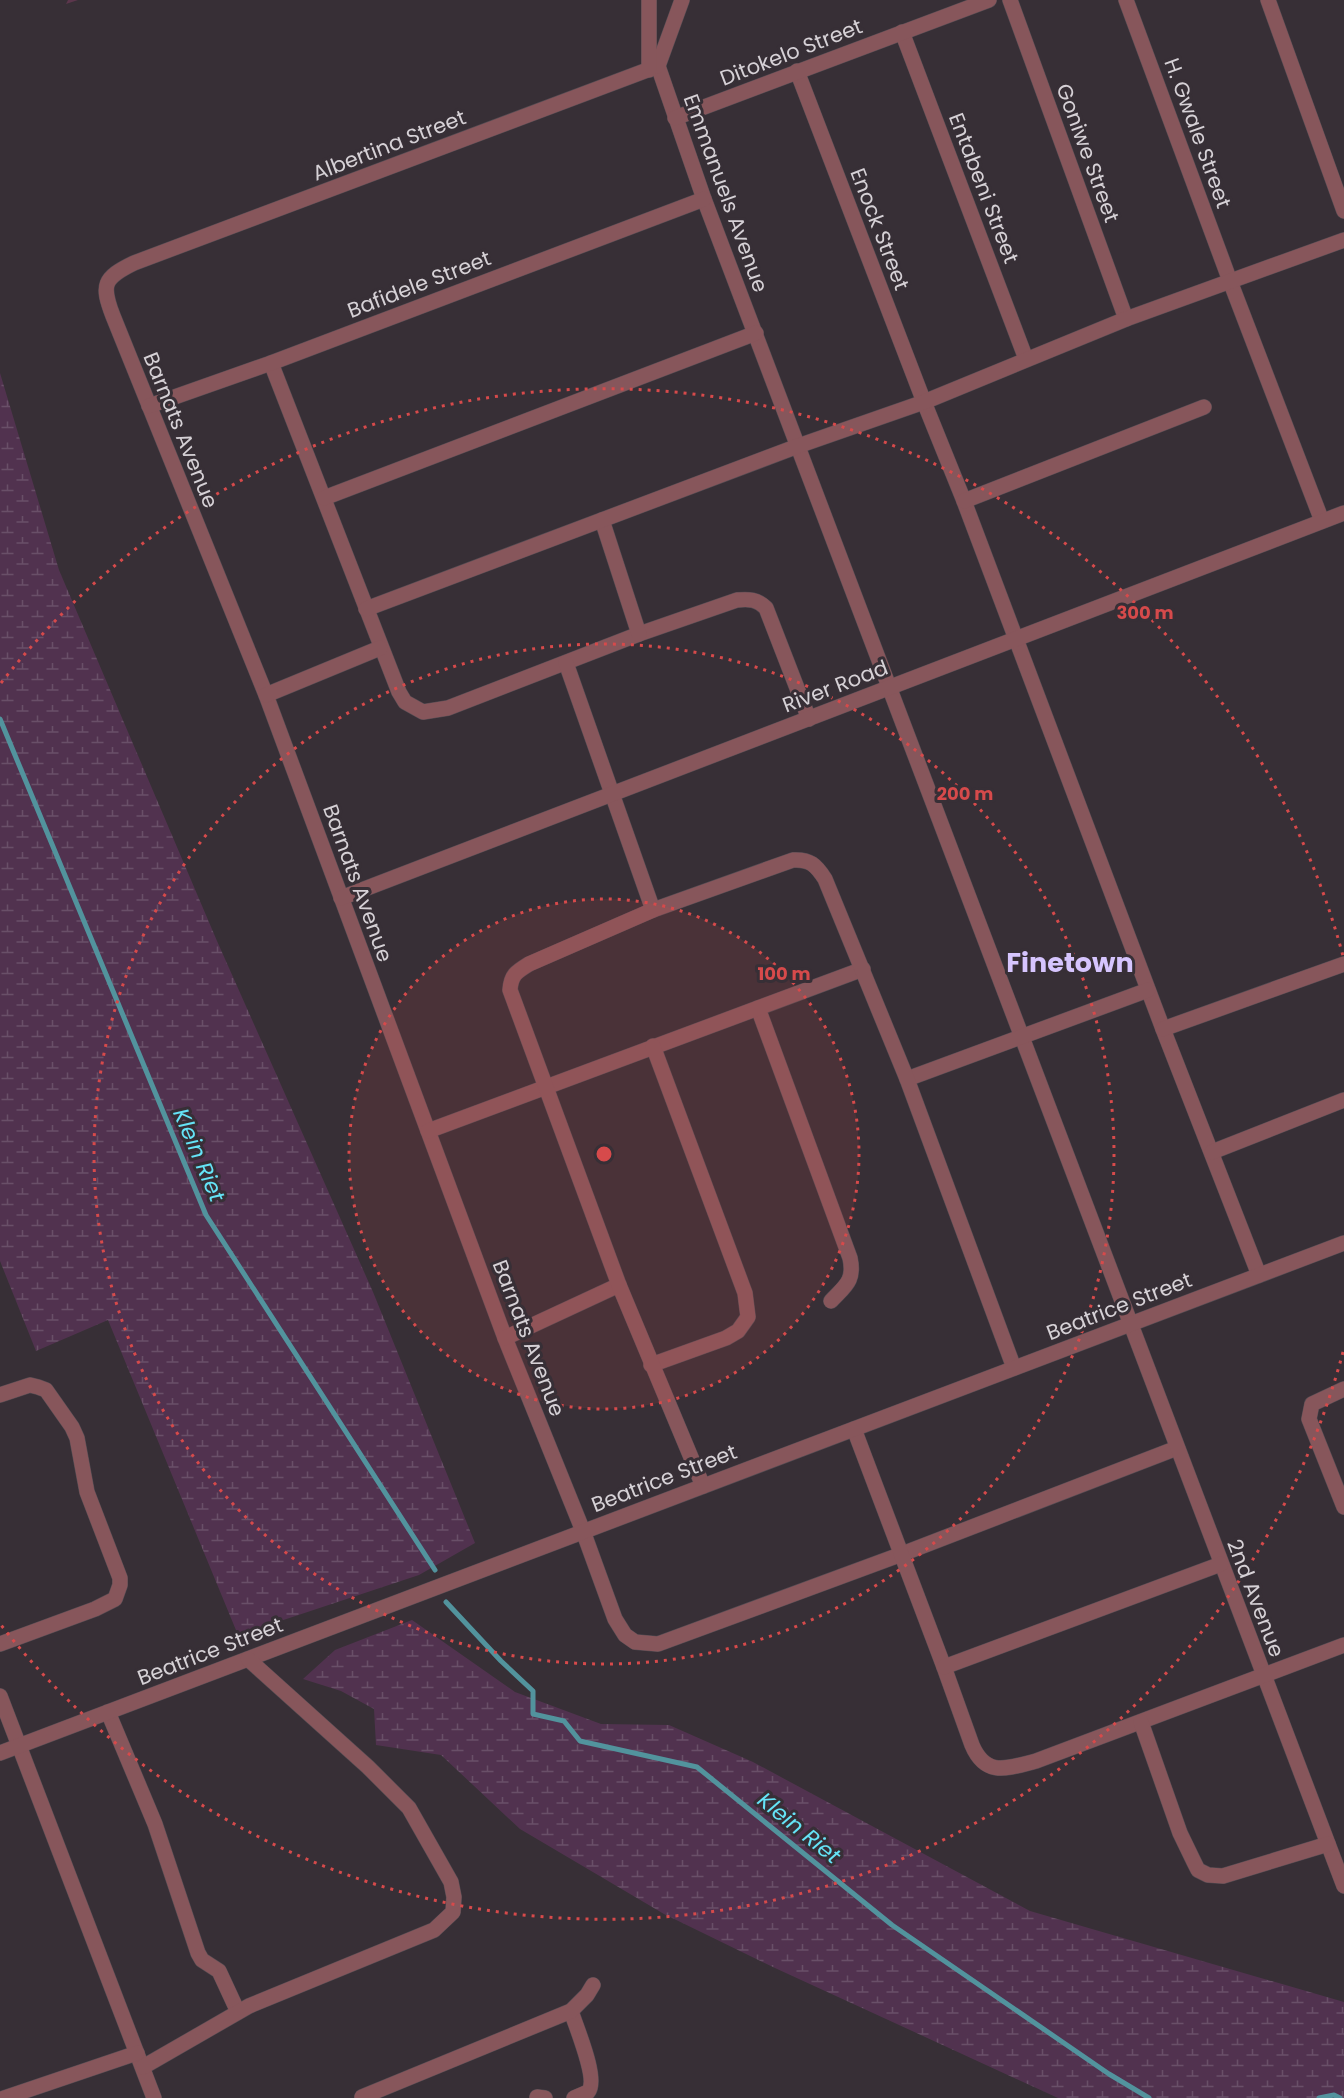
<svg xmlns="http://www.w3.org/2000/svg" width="1344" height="2098" viewBox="0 0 1344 2098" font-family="Poppins,sans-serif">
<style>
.wetland{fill:url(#wetland-marsh)}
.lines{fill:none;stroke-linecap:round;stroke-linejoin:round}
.stream{stroke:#52939d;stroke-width:5}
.minor-casing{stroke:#544c53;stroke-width:16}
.minor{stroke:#87565b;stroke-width:15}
.shaded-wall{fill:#5c364c}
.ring{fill:none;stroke:#d64a4b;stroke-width:3;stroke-dasharray:3 6}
.labels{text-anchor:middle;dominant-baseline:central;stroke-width:6;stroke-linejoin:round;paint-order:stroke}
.street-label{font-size:21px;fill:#d6d1d6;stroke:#372f36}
.water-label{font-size:22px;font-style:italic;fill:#65e4f7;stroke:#372f36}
.district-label{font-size:27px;font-weight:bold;fill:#d6c5fe;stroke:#372f36}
.centre{fill:#d64a4b;stroke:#372f36;stroke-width:3}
.ring-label{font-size:18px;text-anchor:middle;font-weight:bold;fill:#d64a4b;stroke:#372f36;stroke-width:6;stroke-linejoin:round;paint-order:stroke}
</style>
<defs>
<pattern id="wetland-marsh" width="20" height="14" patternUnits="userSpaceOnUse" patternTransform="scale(1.5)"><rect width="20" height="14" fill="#51324f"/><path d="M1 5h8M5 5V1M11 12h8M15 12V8" fill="none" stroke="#694f68"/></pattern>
</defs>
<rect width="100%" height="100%" fill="#372f36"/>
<!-- wetland -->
<g class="wetland">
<path d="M 0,373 L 59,570 L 217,941 L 373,1292 L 475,1543 L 419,1575 L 238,1635 L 108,1320 L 36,1351 L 0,1261 Z"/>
<path d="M 412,1620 L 515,1692 L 601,1724 L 669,1725 L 753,1762 L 1030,1911 L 1344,2002 L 1344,2098 L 1058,2098 L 775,1968 L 664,1914 L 520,1829 L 441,1755 L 376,1745 L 374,1709 L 341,1691 L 303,1679 L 335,1650 Z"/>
</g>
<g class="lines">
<!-- stream -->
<g class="stream">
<path d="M 0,719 L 206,1215 L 435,1570"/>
<path d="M 446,1602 L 501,1661 L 533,1691 L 533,1714 L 564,1721 L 580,1741 L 697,1767 L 892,1925 L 1109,2074 L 1149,2098"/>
<path d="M 1319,2098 L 1334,2095 L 1340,2098"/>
</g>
<!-- minor casing -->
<g class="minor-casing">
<g id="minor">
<path d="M 1010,0 L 1126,319"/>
<path d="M 1126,0 L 1230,281 L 1322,521"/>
<path d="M 1268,0 L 1344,211"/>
<path d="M 902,32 L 1026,359"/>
<path d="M 658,66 L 134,263 C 103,278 101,285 113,316 L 266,695 L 505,1338 L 583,1531 L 615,1619 L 625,1635 L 635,1642 L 658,1644 L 902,1554 L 1177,1448"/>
<path d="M 658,66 L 704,199 L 1344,1886"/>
<path d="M 658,66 L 682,0"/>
<path d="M 649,70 L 649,0"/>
<path d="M 797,71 L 924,402 L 964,501 L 1163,1029 L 1259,1275"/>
<path d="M 675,118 L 989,0"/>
<path d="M 271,363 L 399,692 L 405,702 L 423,712 L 448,708 L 639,634 L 737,600 C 749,599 757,599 766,608 L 809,719"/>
<path d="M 149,406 L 271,363 L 704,199"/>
<path d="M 324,498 L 756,333"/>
<path d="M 964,501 L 1204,407"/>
<path d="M 602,520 L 639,634"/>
<path d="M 366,609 L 798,446 L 924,402 L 1126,319 L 1344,240"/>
<path d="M 566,663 L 653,910"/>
<path d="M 266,695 L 380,648"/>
<path d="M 341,898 L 1344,513"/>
<path d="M 758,1008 L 850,1258 C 855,1281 845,1286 831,1301"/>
<path d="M 1163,1029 L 1344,964"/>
<path d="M 907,1079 L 1148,990"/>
<path d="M 428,1131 L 863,969"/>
<path d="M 1212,1152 L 1344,1100"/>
<path d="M 505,1338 L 619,1285"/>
<path d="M 651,1365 L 726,1338 L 738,1331 L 748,1317 L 745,1293 L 653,1046"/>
<path d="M 1344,1389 L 1312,1404 L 1309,1419 L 1344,1507"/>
<path d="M 0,1395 L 30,1385 L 38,1387 L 46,1390 L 72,1427 L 77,1438 L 87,1492 L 120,1578 L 120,1585 L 115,1599 L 95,1609 L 0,1644"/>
<path d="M 854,1429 L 944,1667 L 972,1745 C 986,1778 1008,1768 1036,1761 L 1344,1645"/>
<path d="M 703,1486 L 619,1285 L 510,990 C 511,975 516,972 529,964 L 653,910 L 793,860 C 810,859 816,865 825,879 L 907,1079 L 1014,1368"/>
<path d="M 944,1667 L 1221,1564"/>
<path d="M 0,1696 L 154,2098"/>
<path d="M 108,1712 L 155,1824 L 198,1953 L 202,1960 L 219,1971 L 238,2012"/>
<path d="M 1141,1722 L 1180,1833 L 1194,1862 L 1198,1870 L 1208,1875 L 1223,1876 L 1328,1844"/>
<path d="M 0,1753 L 1344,1243"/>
<path d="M 571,2011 C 576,2027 599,2080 588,2092 L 574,2098"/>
<path d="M 143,2067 L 249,2006 L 434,1930 L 453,1912 L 454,1897 L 451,1882 L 409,1808 L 368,1767 L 248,1659"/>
<path d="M 362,2097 L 571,2011 L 587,1995 L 593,1985"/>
<path d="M 537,2097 L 545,2098"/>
<path d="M 4,2098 L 137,2053"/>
</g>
</g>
<!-- minor -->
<use href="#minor" class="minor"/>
</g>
<!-- shaded-wall -->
<path class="shaded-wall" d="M 68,0 L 78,0 L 66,4 Z"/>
<!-- distance rings -->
<circle cx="604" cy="1154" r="255" fill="#d64a4b" fill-opacity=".12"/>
<g class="ring">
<circle cx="604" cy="1154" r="255"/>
<circle cx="604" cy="1154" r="510"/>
<path d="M1343 1352A765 765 0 0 1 1 1625M1 683A765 765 0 0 1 1343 956"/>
</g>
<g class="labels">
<!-- street labels -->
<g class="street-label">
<text transform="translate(791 52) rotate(-21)">Ditokelo Street</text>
<text transform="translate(1198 133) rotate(70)">H. Gwale Street</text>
<text transform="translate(389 145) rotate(-21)">Albertina Street</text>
<text transform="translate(1088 153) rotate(70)">Goniwe Street</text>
<text transform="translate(984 188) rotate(69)">Entabeni Street</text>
<text transform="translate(726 193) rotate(70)">Emmanuels Avenue</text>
<text transform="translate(880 229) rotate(69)">Enock Street</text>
<text transform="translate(419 284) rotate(-21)">Bafidele Street</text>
<text transform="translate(181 430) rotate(68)">Barnats Avenue</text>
<text transform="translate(835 686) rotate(-21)">River Road</text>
<text transform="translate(358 883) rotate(70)">Barnats Avenue</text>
<text transform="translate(1119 1306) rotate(-21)">Beatrice Street</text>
<text transform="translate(529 1338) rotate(69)">Barnats Avenue</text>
<text transform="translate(664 1478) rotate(-21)">Beatrice Street</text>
<text transform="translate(1256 1598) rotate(69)">2nd Avenue</text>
<text transform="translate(210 1651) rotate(-21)">Beatrice Street</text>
</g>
<!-- water labels -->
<g class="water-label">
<text transform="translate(199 1155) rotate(67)">Klein Riet</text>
<text transform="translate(799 1828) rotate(39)">Klein Riet</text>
</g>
<!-- district labels -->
<g class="district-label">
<text x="1070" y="962">Finetown</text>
</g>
</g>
<circle cx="604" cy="1154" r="9" class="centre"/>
<g class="ring-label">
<text x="1145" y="619">300 m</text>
<text x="965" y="800">200 m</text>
<text x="784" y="980">100 m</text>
</g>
</svg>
